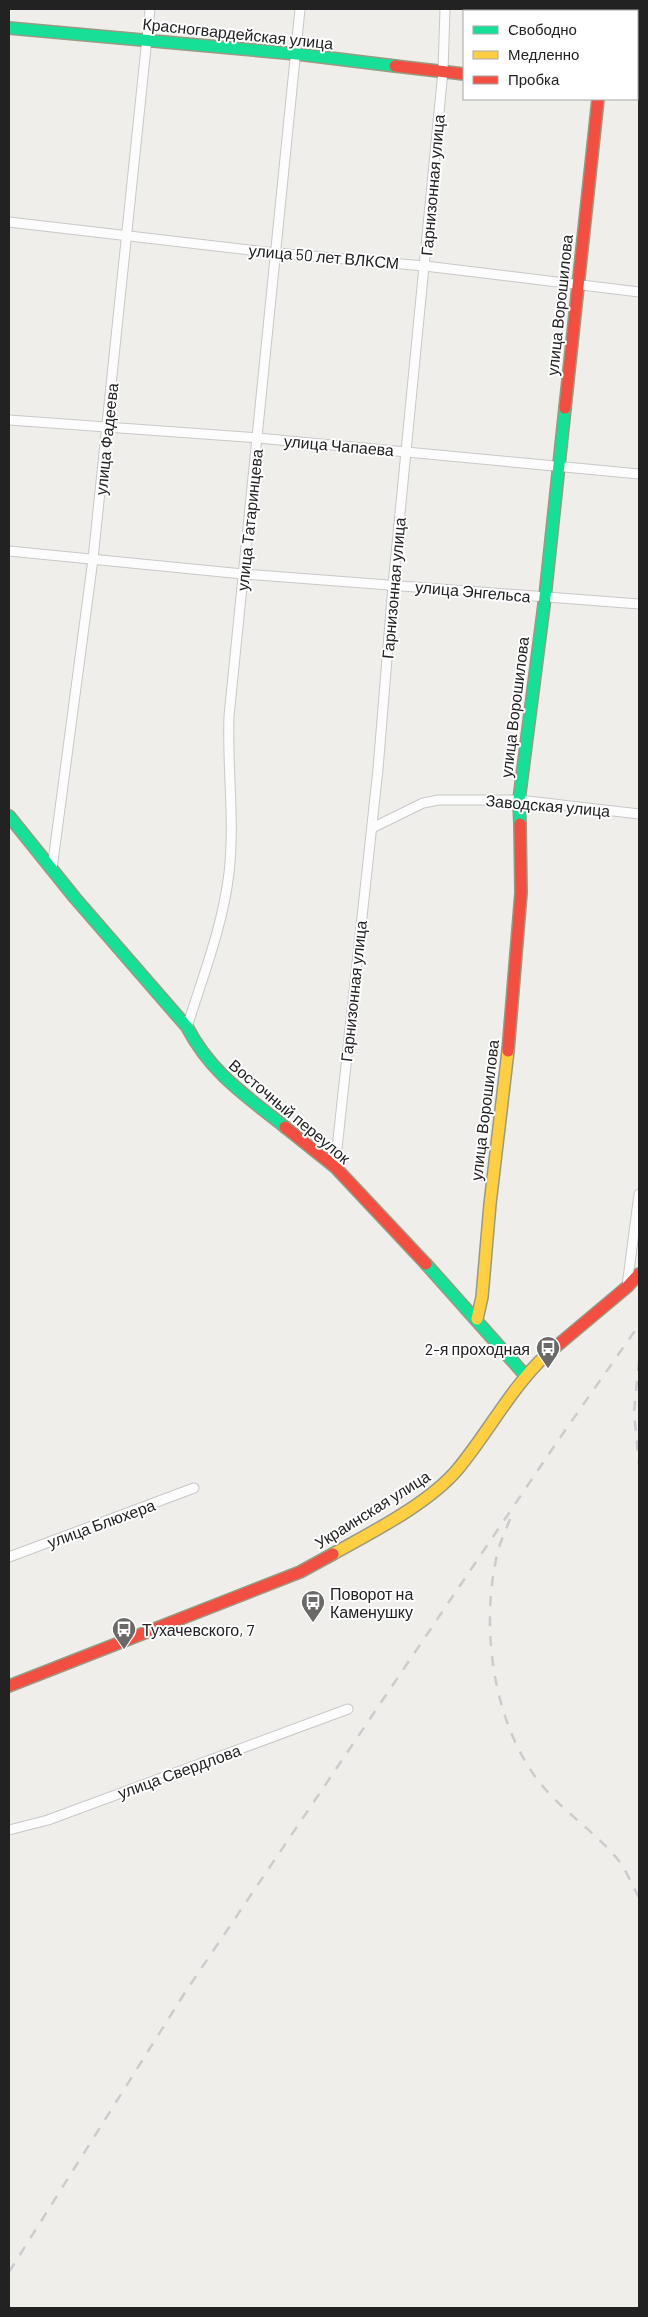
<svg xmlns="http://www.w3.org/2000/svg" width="648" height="2317" viewBox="0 0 648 2317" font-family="Barlow,sans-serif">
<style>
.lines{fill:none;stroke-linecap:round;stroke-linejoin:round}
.street-casing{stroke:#c9c8c7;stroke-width:11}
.fast-casing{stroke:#999a82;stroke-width:14}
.slow-casing{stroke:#999a82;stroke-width:14}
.jam-casing{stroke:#999a82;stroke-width:14}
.street{stroke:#fdfcfc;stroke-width:9}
.fast{stroke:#16e098;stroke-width:11}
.slow{stroke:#ffcf43;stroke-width:11}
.jam{stroke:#f24e42;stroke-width:11}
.rail{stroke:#ccc;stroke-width:2.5;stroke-dasharray:10 10;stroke-linecap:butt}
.labels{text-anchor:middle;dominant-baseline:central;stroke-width:4;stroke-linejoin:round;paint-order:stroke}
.street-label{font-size:16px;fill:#222;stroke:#fff}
.poi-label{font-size:16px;fill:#222;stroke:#fff;text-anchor:start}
</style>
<rect width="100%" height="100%" fill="#f0eeeb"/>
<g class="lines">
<!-- street casing -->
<g class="street-casing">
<g id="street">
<path d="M 608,11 L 608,9"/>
<path d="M 9,222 L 276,253 L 425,266 L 639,292"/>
<path d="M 9,420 L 258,438 L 639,474"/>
<path d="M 9,551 L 243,574 L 639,604"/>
<path d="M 372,828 L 423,803 L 439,800 L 519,800 L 639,814"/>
<path d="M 52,869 L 93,559 L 150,9"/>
<path d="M 187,1027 C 203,976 223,925 229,873 C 235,820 227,768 229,716 L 300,9"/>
<path d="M 335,1167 L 378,769 L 393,585 L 443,71 L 445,9"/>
<path d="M 627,1286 L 639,1194"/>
<path d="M 9,1557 L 194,1488"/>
<path d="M 9,1830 L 48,1820 L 348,1709"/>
</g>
</g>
<!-- fast casing -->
<g class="fast-casing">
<g id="fast">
<path d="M 9,28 L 297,54 L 395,66"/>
<path d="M 9,816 L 75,898 L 187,1027 C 211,1073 245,1095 285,1127"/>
<path d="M 520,824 L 519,800 L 545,597 L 565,408"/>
<path d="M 426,1264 L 525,1375"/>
</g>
</g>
<!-- slow casing -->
<g class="slow-casing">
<g id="slow">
<path d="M 477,1319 L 482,1297 L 490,1204 L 508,1051"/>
<path d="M 333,1554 C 372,1532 428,1504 457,1470 C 488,1433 510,1389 546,1355"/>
</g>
</g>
<!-- jam casing -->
<g class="jam-casing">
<g id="jam">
<path d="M 395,66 L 464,74"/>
<path d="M 637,92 L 639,92"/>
<path d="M 565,408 L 598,99"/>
<path d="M 508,1051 L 521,893 L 520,824"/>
<path d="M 285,1127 L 335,1167 L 426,1264"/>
<path d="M 546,1355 L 627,1287 L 639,1274"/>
<path d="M 9,1686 L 300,1572 L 333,1554"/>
</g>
</g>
<!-- street -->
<use href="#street" class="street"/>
<!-- fast -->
<use href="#fast" class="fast"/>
<!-- slow -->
<use href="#slow" class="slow"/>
<!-- jam -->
<use href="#jam" class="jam"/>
<!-- rail -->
<g class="rail">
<path d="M 639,1361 L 634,1412 L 639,1465"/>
<path d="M 510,1519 C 506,1530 501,1540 498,1551 C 479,1627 493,1729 545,1789 C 566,1813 593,1831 614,1855 C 625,1866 631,1884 639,1897"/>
<path d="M 9,2272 L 186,1991 L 557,1442 L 639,1325"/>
</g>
</g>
<!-- icons -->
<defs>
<g id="bus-pin" transform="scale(1.25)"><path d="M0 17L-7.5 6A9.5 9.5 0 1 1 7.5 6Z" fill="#6a6968" stroke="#fff"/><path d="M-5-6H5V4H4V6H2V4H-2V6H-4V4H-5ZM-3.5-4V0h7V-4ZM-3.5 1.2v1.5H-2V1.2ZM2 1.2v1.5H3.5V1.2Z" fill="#fff"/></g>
</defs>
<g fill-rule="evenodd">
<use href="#bus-pin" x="548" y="1348"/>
<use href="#bus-pin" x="313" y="1602"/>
<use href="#bus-pin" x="124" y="1629"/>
</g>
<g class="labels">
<!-- street labels -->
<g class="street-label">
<text transform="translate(238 33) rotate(6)">Красногвардейская улица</text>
<text transform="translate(432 185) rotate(-85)">Гарнизонная улица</text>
<text transform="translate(324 256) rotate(5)">улица 50 лет ВЛКСМ</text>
<text transform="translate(559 305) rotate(-84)">улица Ворошилова</text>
<text transform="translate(106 439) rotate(-84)">улица Фадеева</text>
<text transform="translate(339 445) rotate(5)">улица Чапаева</text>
<text transform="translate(249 520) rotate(-84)">улица Татаринцева</text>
<text transform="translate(393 588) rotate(-85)">Гарнизонная улица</text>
<text transform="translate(473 591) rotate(5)">улица Энгельса</text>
<text transform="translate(514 707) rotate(-83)">улица Ворошилова</text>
<text transform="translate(548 805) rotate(5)">Заводская улица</text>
<text transform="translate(353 991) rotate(-84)">Гарнизонная улица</text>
<text transform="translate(484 1110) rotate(-83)">улица Ворошилова</text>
<text transform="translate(290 1111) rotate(40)">Восточный переулок</text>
<text transform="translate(372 1509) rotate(-32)">Украинская улица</text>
<text transform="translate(101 1523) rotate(-20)">улица Блюхера</text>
<text transform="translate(179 1771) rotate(-20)">улица Свердлова</text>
</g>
<!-- poi labels -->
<g class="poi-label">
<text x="530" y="1348" text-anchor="end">2-я проходная</text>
<text x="330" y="1593">Поворот на<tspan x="330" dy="18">Каменушку</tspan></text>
<text x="142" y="1629">Тухачевского, 7</text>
</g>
</g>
<!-- border -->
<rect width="648" height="2317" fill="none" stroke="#222222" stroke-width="20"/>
<!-- legend -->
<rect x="463" y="10" width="175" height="90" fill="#ffffff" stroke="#a7a7a7"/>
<rect x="473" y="26" width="25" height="8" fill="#16e098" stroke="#a7a7a7"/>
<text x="508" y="35" font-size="15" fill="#222222">Свободно</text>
<rect x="473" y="51" width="25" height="8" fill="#ffcf43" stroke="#a7a7a7"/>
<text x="508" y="60" font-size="15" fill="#222222">Медленно</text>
<rect x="473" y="76" width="25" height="8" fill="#f24e42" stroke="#a7a7a7"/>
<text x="508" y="85" font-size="15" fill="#222222">Пробка</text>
</svg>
